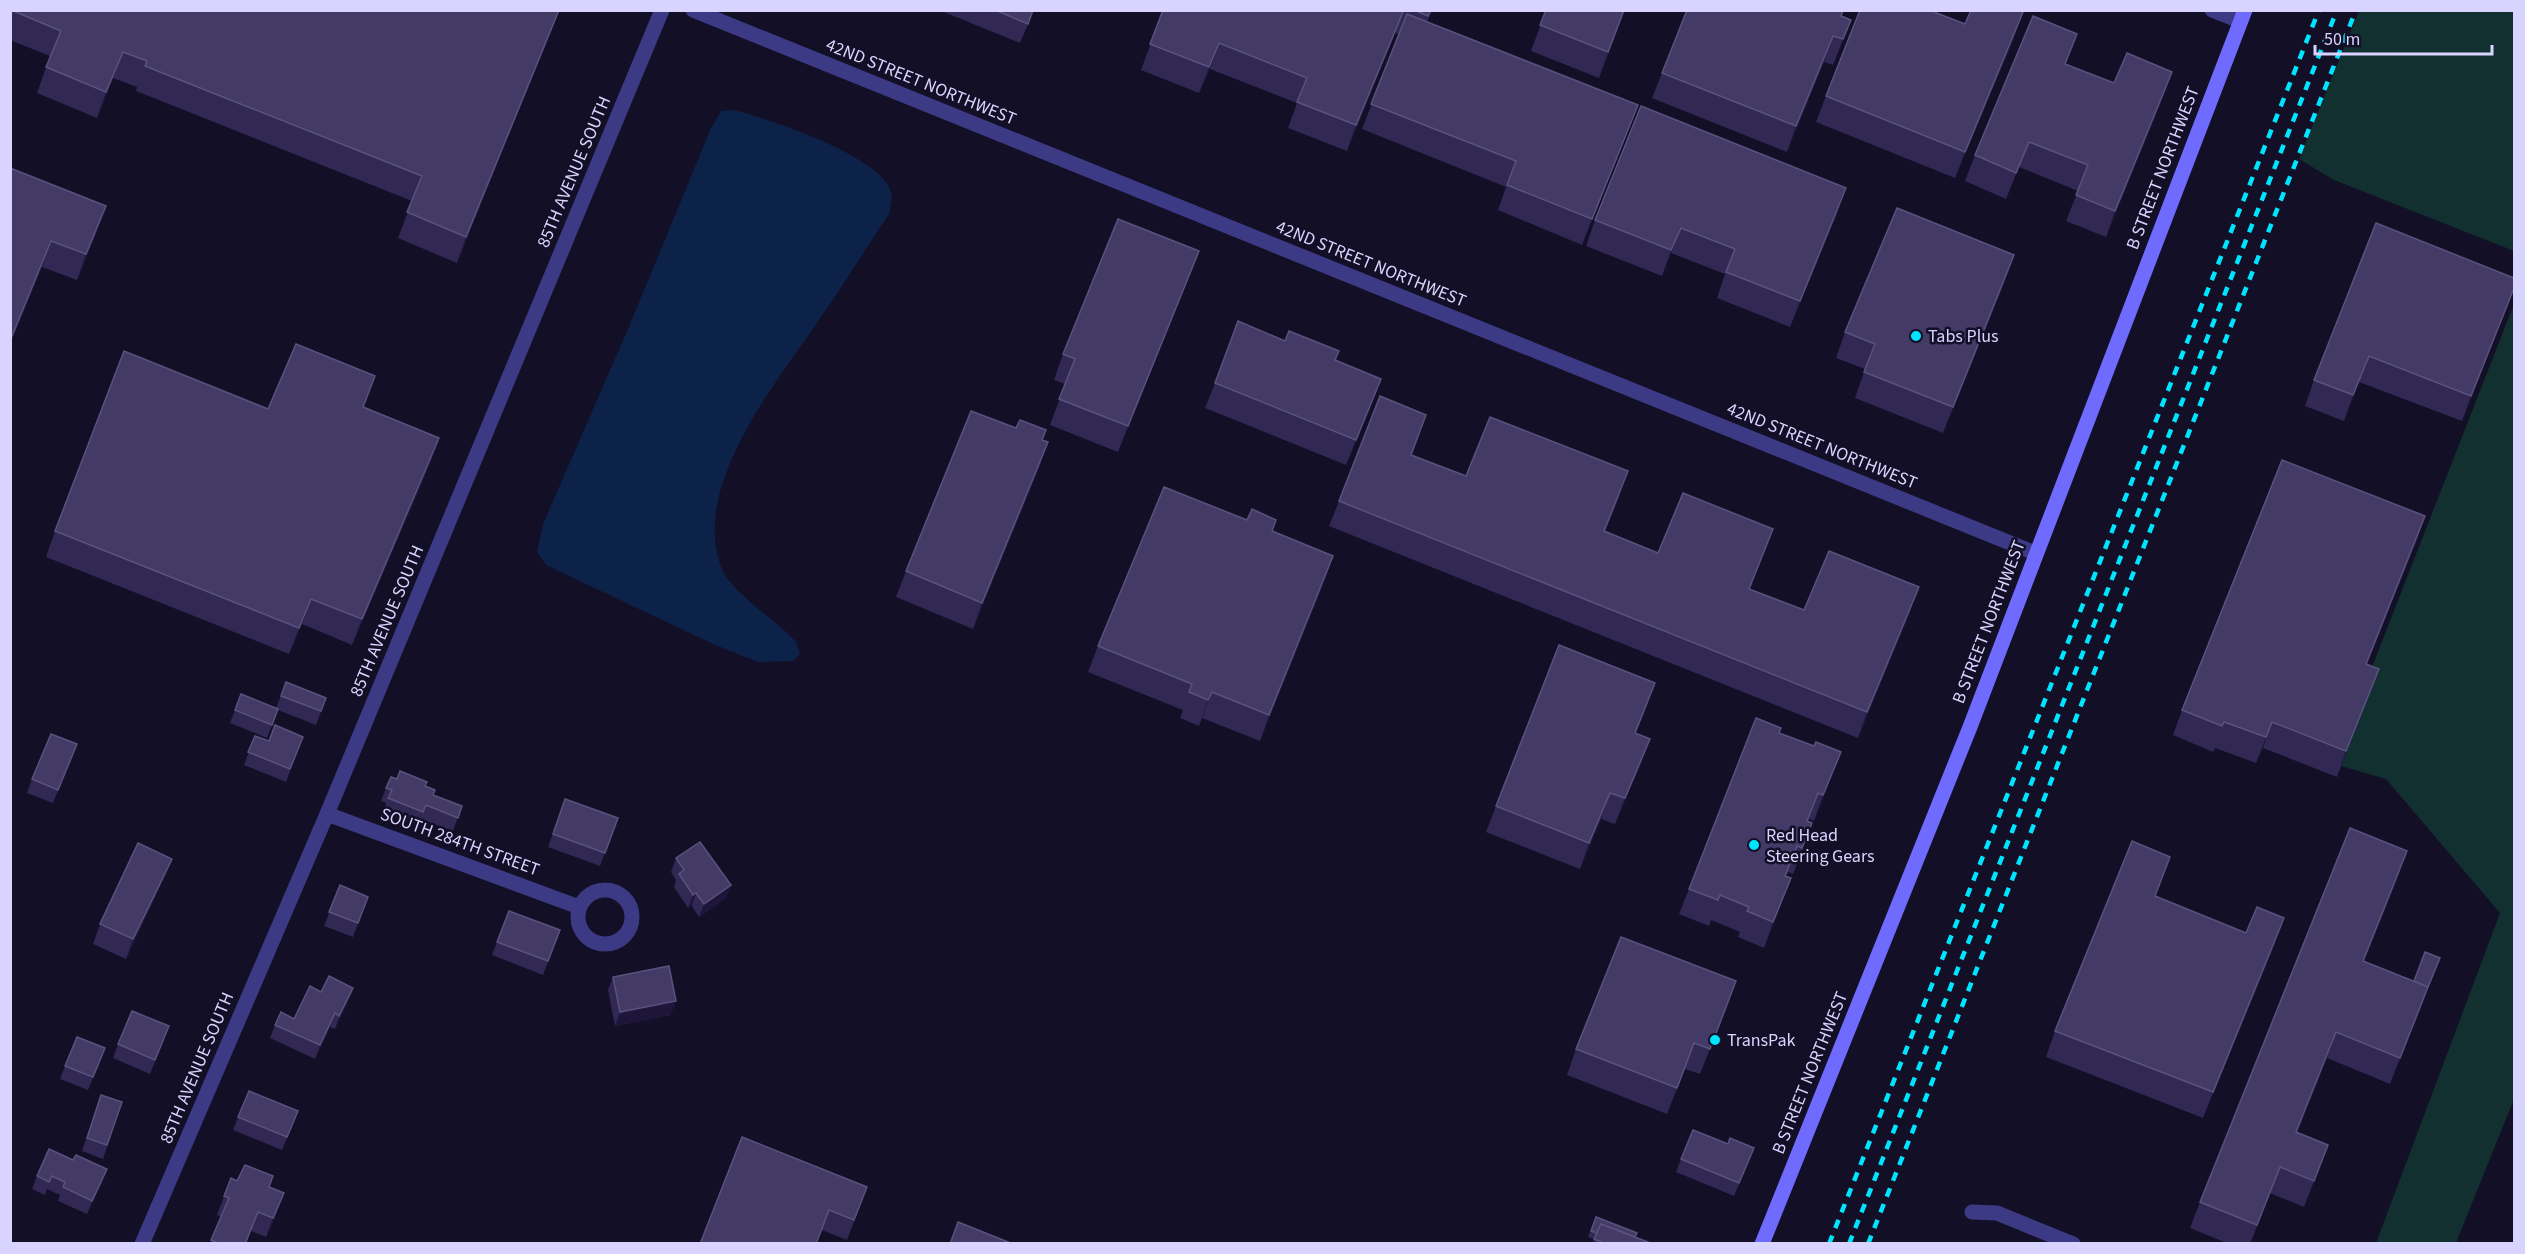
<svg xmlns="http://www.w3.org/2000/svg" width="2525" height="1254" viewBox="0 0 2525 1254" font-family="'Source Sans 3',sans-serif">
<style>
.green{fill:#12302f}
.water{fill:#0c2248}
.lines{fill:none;stroke-linecap:round;stroke-linejoin:round}
.street{stroke:#3d3a85;stroke-width:15}
.secondary{stroke:#6f6bff;stroke-width:15}
.rail{stroke:#00e5ff;stroke-width:4.5;stroke-dasharray:9 8;stroke-linecap:butt}
.wall{fill:#312854}
.shaded-wall{fill:#1d163a}
.building{fill:#433a66;stroke:#5a527e;stroke-width:1.5}
.poi-dot{fill:#00e5ff;stroke:#130f26;stroke-width:2}
.labels{text-anchor:middle;dominant-baseline:central;stroke-width:5;stroke-linejoin:round;paint-order:stroke}
.street-label{font-size:18px;fill:#d9d4ff;stroke:#130f26}
.poi-label{font-size:18px;fill:#d9d4ff;stroke:#130f26;text-anchor:start}
</style>
<rect width="100%" height="100%" fill="#130f26"/>
<!-- green -->
<g class="green">
<path d="M 2359,11 L 2514,11 L 2514,251 L 2334,180 L 2299,159 Z"/>
<path d="M 2514,304 L 2514,1099 L 2456,1243 L 2376,1243 L 2500,913 L 2386,779 L 2334,764 Z"/>
</g>
<!-- water -->
<path class="water" d="M 735,110 C 770,120 880,155 891,192 C 893,198 890,208 889,214 C 866,248 845,283 821,317 C 778,381 685,491 724,573 C 735,594 778,622 796,642 L 800,654 L 793,661 L 758,662 L 713,644 L 546,565 L 537,552 L 543,524 L 628,329 L 711,128 L 721,111 Z"/>
<g class="lines">
<!-- street -->
<g class="street">
<path d="M 693,10 L 2035,553"/>
<path d="M 2212,10 L 2240,21"/>
<path d="M 327,814 L 579,907"/>
<circle cx="605" cy="917" r="27"/>
<path d="M 1972,1212 L 1997,1213 L 2073,1244"/>
<path d="M 142,1244 L 327,814 L 662,10"/>
</g>
<!-- secondary -->
<path class="secondary" d="M 1762,1244 L 1970,727 L 2245,10"/>
<!-- rail -->
<g class="rail">
<path d="M 1829,1244 L 2319,10"/>
<path d="M 1849,1244 L 2337,10"/>
<path d="M 1868,1244 L 2356,10"/>
</g>
</g>
<!-- wall -->
<g class="wall">
<path d="M 10,10 L 559,10 L 457,263 L 398,238 L 412,201 L 136,91 L 137,87 L 113,78 L 97,118 L 37,93 L 50,56 L 10,40 Z"/>
<path d="M 939,10 L 1034,10 L 1020,43 Z"/>
<path d="M 1163,10 L 1432,10 L 1427,22 L 1638,105 L 1582,245 L 1498,210 L 1506,187 L 1362,129 L 1399,34 L 1395,33 L 1347,151 L 1288,128 L 1297,103 L 1210,69 L 1199,93 L 1141,70 Z"/>
<path d="M 1546,10 L 1625,10 L 1599,78 L 1531,51 Z"/>
<path d="M 1687,10 L 1844,10 L 1842,16 L 1851,20 L 1841,46 L 1833,65 L 1824,62 L 1787,152 L 1652,98 L 1662,73 Z"/>
<path d="M 1965,24 L 2014,38 L 1955,178 L 1816,122 L 1826,96 Z"/>
<path d="M 2066,64 L 2114,83 L 2172,72 L 2163,97 L 2106,237 L 2066,221 L 2078,191 L 2019,167 L 2006,199 L 1965,181 L 1975,155 Z"/>
<path d="M 10,168 L 97,231 L 77,280 L 42,267 L 10,344 Z"/>
<path d="M 1837,214 L 1790,327 L 1717,298 L 1725,274 L 1671,253 L 1662,276 L 1586,246 L 1595,220 Z"/>
<path d="M 1199,251 L 1189,277 L 1118,452 L 1050,425 L 1065,384 L 1054,380 L 1063,354 Z"/>
<path d="M 2005,281 L 1943,433 L 1855,398 L 1865,369 L 1836,358 L 1845,332 Z"/>
<path d="M 2514,288 L 2462,421 L 2359,382 L 2344,421 L 2305,406 L 2314,380 Z"/>
<path d="M 1336,361 L 1371,405 L 1346,465 L 1205,408 L 1215,383 Z"/>
<path d="M 364,407 L 439,438 L 430,464 L 352,645 L 302,624 L 289,654 L 46,557 L 55,531 L 268,409 Z"/>
<path d="M 1043,440 L 1048,442 L 1039,468 L 973,629 L 896,597 L 906,571 Z"/>
<path d="M 1411,455 L 1466,476 L 1619,497 L 1605,532 L 1658,553 L 1773,529 L 1750,589 L 1804,610 L 1910,612 L 1858,738 L 1329,526 L 1339,501 Z"/>
<path d="M 2425,516 L 2416,542 L 2367,664 L 2379,669 L 2337,777 L 2263,748 L 2256,763 L 2215,748 L 2213,752 L 2173,735 L 2182,710 Z"/>
<path d="M 1272,531 L 1333,556 L 1324,582 L 1260,741 L 1202,718 L 1199,726 L 1180,718 L 1183,710 L 1088,672 L 1098,646 Z"/>
<path d="M 286,682 L 326,698 L 316,725 L 278,710 L 267,738 L 230,723 L 241,694 L 276,708 Z"/>
<path d="M 1655,683 L 1636,733 L 1650,739 L 1640,765 L 1615,824 L 1601,819 L 1580,869 L 1486,832 L 1496,806 Z"/>
<path d="M 1779,733 L 1814,746 L 1841,752 L 1814,821 L 1809,819 L 1808,821 L 1803,849 L 1793,874 L 1788,872 L 1786,876 L 1781,904 L 1764,948 L 1738,937 L 1740,932 L 1711,920 L 1709,926 L 1679,914 L 1689,889 Z"/>
<path d="M 255,736 L 269,741 L 298,750 L 286,782 L 244,765 Z"/>
<path d="M 72,757 L 53,803 L 27,793 L 32,779 Z"/>
<path d="M 397,779 L 425,786 L 433,795 L 462,806 L 453,831 L 421,819 L 419,825 L 384,812 L 386,803 L 381,801 L 386,788 Z"/>
<path d="M 565,799 L 618,818 L 600,866 L 548,847 Z"/>
<path d="M 676,858 L 731,885 L 726,898 L 699,917 L 692,906 L 688,908 L 674,887 L 676,880 L 671,872 Z"/>
<path d="M 2398,877 L 2364,961 L 2414,981 L 2440,958 L 2390,1084 L 2327,1058 L 2297,1133 L 2328,1145 L 2304,1207 L 2270,1193 L 2250,1244 L 2229,1244 L 2190,1228 L 2200,1202 Z"/>
<path d="M 164,878 L 126,959 L 93,944 L 100,924 Z"/>
<path d="M 340,885 L 368,897 L 353,937 L 324,926 Z"/>
<path d="M 2156,897 L 2275,944 L 2203,1118 L 2046,1057 L 2055,1031 Z"/>
<path d="M 509,911 L 560,930 L 543,975 L 492,955 Z"/>
<path d="M 613,977 L 671,1015 L 615,1026 L 608,990 Z"/>
<path d="M 353,988 L 348,1001 L 335,1029 L 330,1027 L 315,1059 L 270,1038 L 275,1025 L 294,1019 L 321,992 Z"/>
<path d="M 1727,1007 L 1700,1074 L 1685,1069 L 1667,1114 L 1567,1075 L 1576,1049 Z"/>
<path d="M 169,1026 L 150,1074 L 113,1058 L 118,1044 Z"/>
<path d="M 100,1061 L 88,1090 L 60,1079 L 65,1066 Z"/>
<path d="M 101,1095 L 122,1102 L 103,1159 L 82,1151 Z"/>
<path d="M 238,1117 L 293,1124 L 282,1150 L 233,1130 Z"/>
<path d="M 49,1149 L 102,1182 L 87,1214 L 58,1201 L 60,1195 L 47,1189 L 45,1195 L 32,1189 L 37,1176 Z"/>
<path d="M 1681,1159 L 1749,1161 L 1734,1196 L 1676,1172 Z"/>
<path d="M 273,1176 L 269,1187 L 277,1213 L 266,1237 L 251,1231 L 246,1244 L 210,1244 L 221,1217 L 217,1215 L 224,1196 L 237,1181 Z"/>
<path d="M 867,1187 L 847,1240 L 822,1230 L 700,1244 Z"/>
<path d="M 1596,1217 L 1635,1237 L 1653,1244 L 1593,1244 L 1594,1239 L 1588,1237 Z"/>
</g>
<!-- shaded-wall -->
<g class="shaded-wall">
<path d="M 559,10 L 554,25 L 457,263 L 466,237 Z"/>
<path d="M 1624,10 L 1625,10 L 1599,78 L 1608,52 Z"/>
<path d="M 1403,12 L 1393,37 L 1347,151 L 1356,125 Z"/>
<path d="M 2023,12 L 2014,38 L 1955,178 L 1965,152 Z"/>
<path d="M 1851,20 L 1841,46 L 1833,65 L 1843,39 Z"/>
<path d="M 1833,36 L 1824,62 L 1787,152 L 1796,126 Z"/>
<path d="M 1219,43 L 1210,69 L 1199,93 L 1209,67 Z"/>
<path d="M 123,52 L 113,78 L 97,118 L 106,92 Z"/>
<path d="M 2172,72 L 2163,97 L 2106,237 L 2115,211 Z"/>
<path d="M 1638,105 L 1582,245 L 1592,219 Z"/>
<path d="M 1846,188 L 1837,214 L 1790,327 L 1800,301 Z"/>
<path d="M 106,206 L 97,231 L 77,280 L 86,254 Z"/>
<path d="M 1681,228 L 1671,253 L 1662,276 L 1671,250 Z"/>
<path d="M 51,241 L 42,267 L 10,344 L 10,341 Z"/>
<path d="M 1199,251 L 1189,277 L 1118,452 L 1128,426 Z"/>
<path d="M 2014,255 L 2005,281 L 1943,433 L 1953,407 Z"/>
<path d="M 2514,288 L 2508,305 L 2462,421 L 2471,396 Z"/>
<path d="M 2369,356 L 2344,421 L 2353,395 Z"/>
<path d="M 1381,379 L 1371,405 L 1346,465 L 1356,440 Z"/>
<path d="M 439,438 L 430,464 L 352,645 L 362,619 Z"/>
<path d="M 1048,442 L 1039,468 L 973,629 L 982,603 Z"/>
<path d="M 1628,471 L 1619,497 L 1595,557 L 1604,531 Z"/>
<path d="M 2425,516 L 2416,542 L 2356,689 L 2366,664 Z"/>
<path d="M 1773,529 L 1764,554 L 1739,614 Z"/>
<path d="M 1333,556 L 1324,582 L 1260,741 L 1269,715 Z"/>
<path d="M 1919,587 L 1910,612 L 1858,738 L 1867,712 Z"/>
<path d="M 311,599 L 302,624 L 289,654 L 299,628 Z"/>
<path d="M 2379,669 L 2369,695 L 2337,777 L 2346,751 Z"/>
<path d="M 1655,683 L 1646,709 L 1625,758 Z"/>
<path d="M 1212,692 L 1202,718 L 1199,726 L 1208,700 Z"/>
<path d="M 2272,722 L 2263,748 L 2256,763 L 2266,737 Z"/>
<path d="M 1650,739 L 1640,765 L 1615,824 L 1625,798 Z"/>
<path d="M 77,744 L 72,757 L 53,803 L 58,790 Z"/>
<path d="M 1841,752 L 1831,778 L 1814,821 L 1823,795 Z"/>
<path d="M 1610,793 L 1601,819 L 1580,869 L 1589,843 Z"/>
<path d="M 2407,851 L 2398,877 L 2354,987 L 2363,961 Z"/>
<path d="M 172,859 L 164,878 L 126,959 L 133,939 Z"/>
<path d="M 1791,878 L 1781,904 L 1764,948 L 1773,922 Z"/>
<path d="M 731,885 L 726,898 L 699,917 L 704,904 Z"/>
<path d="M 696,893 L 692,906 L 688,908 L 693,895 Z"/>
<path d="M 2284,918 L 2275,944 L 2203,1118 L 2213,1092 Z"/>
<path d="M 2440,958 L 2419,1013 L 2390,1084 L 2400,1058 Z"/>
<path d="M 1736,981 L 1727,1007 L 1700,1074 L 1710,1049 Z"/>
<path d="M 353,988 L 348,1001 L 335,1029 L 339,1016 Z"/>
<path d="M 676,1001 L 671,1015 L 615,1026 L 620,1012 Z"/>
<path d="M 335,1013 L 330,1027 L 315,1059 L 320,1045 Z"/>
<path d="M 2336,1032 L 2327,1058 L 2287,1158 L 2296,1132 Z"/>
<path d="M 1694,1043 L 1685,1069 L 1667,1114 L 1677,1088 Z"/>
<path d="M 107,1169 L 102,1182 L 87,1214 L 92,1201 Z"/>
<path d="M 284,1193 L 277,1213 L 266,1237 L 273,1218 Z"/>
<path d="M 258,1212 L 251,1231 L 246,1244 L 245,1244 Z"/>
</g>
<!-- building -->
<g class="building">
<path d="M 11,10 L 559,10 L 466,237 L 407,212 L 422,176 L 145,66 L 147,61 L 123,52 L 106,92 L 46,67 L 61,31 Z"/>
<path d="M 995,10 L 1033,10 L 1028,24 Z"/>
<path d="M 1163,10 L 1400,10 L 1403,12 L 1356,125 L 1297,102 L 1307,78 L 1219,43 L 1209,67 L 1150,44 Z"/>
<path d="M 1414,10 L 1431,10 L 1428,16 Z"/>
<path d="M 1546,10 L 1624,10 L 1608,52 L 1540,25 Z"/>
<path d="M 1687,10 L 1843,10 L 1841,16 L 1851,20 L 1843,39 L 1833,36 L 1796,126 L 1662,73 Z"/>
<path d="M 1860,10 L 1929,10 L 1965,24 L 1971,10 L 2019,10 L 2023,12 L 1965,152 L 1826,96 Z"/>
<path d="M 1407,14 L 1638,105 L 1592,219 L 1507,185 L 1516,161 L 1371,104 Z"/>
<path d="M 2033,16 L 2077,34 L 2065,64 L 2114,83 L 2127,53 L 2172,72 L 2115,211 L 2076,195 L 2088,165 L 2029,142 L 2016,173 L 1975,155 Z"/>
<path d="M 1641,106 L 1846,188 L 1800,301 L 1726,272 L 1735,249 L 1681,228 L 1671,250 L 1595,220 Z"/>
<path d="M 10,168 L 106,206 L 86,254 L 51,241 L 10,341 Z"/>
<path d="M 1897,208 L 2014,255 L 1953,407 L 1864,372 L 1875,344 L 1845,332 Z"/>
<path d="M 1118,219 L 1199,251 L 1128,426 L 1059,399 L 1075,359 L 1063,354 Z"/>
<path d="M 2376,223 L 2514,278 L 2514,288 L 2471,396 L 2369,356 L 2353,395 L 2314,380 Z"/>
<path d="M 1238,321 L 1285,341 L 1289,331 L 1339,351 L 1335,360 L 1381,379 L 1356,440 L 1215,383 Z"/>
<path d="M 296,344 L 375,376 L 363,407 L 439,438 L 362,619 L 311,599 L 299,628 L 55,531 L 124,351 L 268,409 Z"/>
<path d="M 1380,396 L 1426,415 L 1411,455 L 1466,476 L 1490,417 L 1628,471 L 1604,531 L 1658,553 L 1683,493 L 1773,529 L 1749,589 L 1804,610 L 1829,551 L 1919,587 L 1867,712 L 1339,501 Z"/>
<path d="M 971,411 L 1016,428 L 1020,420 L 1046,430 L 1042,440 L 1048,442 L 982,603 L 906,571 Z"/>
<path d="M 2282,460 L 2425,516 L 2366,664 L 2379,669 L 2346,751 L 2272,722 L 2266,737 L 2224,722 L 2222,726 L 2182,710 Z"/>
<path d="M 1164,487 L 1247,520 L 1252,509 L 1276,520 L 1272,531 L 1333,556 L 1269,715 L 1212,692 L 1208,700 L 1189,692 L 1192,684 L 1098,646 Z"/>
<path d="M 1559,645 L 1655,683 L 1635,733 L 1650,739 L 1625,798 L 1610,793 L 1589,843 L 1496,806 Z"/>
<path d="M 286,682 L 326,698 L 321,711 L 281,696 Z"/>
<path d="M 241,694 L 278,709 L 272,725 L 235,710 Z"/>
<path d="M 1756,718 L 1781,728 L 1779,733 L 1814,746 L 1816,742 L 1841,752 L 1823,795 L 1818,793 L 1807,821 L 1812,823 L 1802,848 L 1797,846 L 1785,876 L 1791,878 L 1773,922 L 1747,911 L 1749,907 L 1720,895 L 1718,900 L 1689,889 Z"/>
<path d="M 275,725 L 303,737 L 290,769 L 248,752 L 255,736 L 269,741 Z"/>
<path d="M 51,734 L 77,744 L 58,790 L 32,779 Z"/>
<path d="M 400,771 L 427,782 L 425,786 L 435,790 L 433,795 L 462,806 L 458,818 L 426,805 L 423,812 L 388,798 L 392,790 L 386,788 L 391,777 L 397,779 Z"/>
<path d="M 565,799 L 618,818 L 605,853 L 553,834 Z"/>
<path d="M 2350,828 L 2407,851 L 2363,961 L 2428,987 L 2400,1058 L 2336,1032 L 2296,1132 L 2328,1145 L 2314,1181 L 2280,1167 L 2257,1225 L 2200,1202 Z"/>
<path d="M 2132,841 L 2170,857 L 2155,896 L 2246,933 L 2257,907 L 2284,918 L 2213,1092 L 2055,1031 Z"/>
<path d="M 700,842 L 731,885 L 704,904 L 696,893 L 693,895 L 679,874 L 684,870 L 676,858 Z"/>
<path d="M 138,843 L 172,859 L 133,939 L 100,924 Z"/>
<path d="M 340,885 L 368,897 L 358,923 L 329,912 Z"/>
<path d="M 509,911 L 560,930 L 548,961 L 497,942 Z"/>
<path d="M 1621,937 L 1736,981 L 1710,1049 L 1694,1043 L 1677,1088 L 1576,1049 Z"/>
<path d="M 2425,952 L 2440,958 L 2428,987 L 2414,981 Z"/>
<path d="M 669,966 L 676,1001 L 620,1012 L 613,977 Z"/>
<path d="M 329,976 L 353,988 L 339,1016 L 335,1013 L 320,1045 L 275,1025 L 281,1012 L 294,1019 L 310,986 L 321,992 Z"/>
<path d="M 132,1011 L 169,1026 L 155,1060 L 118,1044 Z"/>
<path d="M 77,1037 L 105,1048 L 93,1077 L 65,1066 Z"/>
<path d="M 249,1091 L 298,1111 L 287,1137 L 238,1117 Z"/>
<path d="M 101,1095 L 122,1102 L 107,1145 L 87,1138 Z"/>
<path d="M 1693,1130 L 1728,1144 L 1730,1138 L 1754,1148 L 1739,1183 L 1681,1159 Z"/>
<path d="M 742,1137 L 867,1187 L 854,1220 L 829,1210 L 816,1244 L 700,1244 Z"/>
<path d="M 49,1149 L 73,1160 L 76,1155 L 107,1169 L 92,1201 L 63,1187 L 65,1182 L 52,1176 L 49,1182 L 37,1176 Z"/>
<path d="M 245,1165 L 273,1176 L 269,1187 L 284,1193 L 273,1218 L 258,1212 L 245,1244 L 220,1244 L 211,1240 L 229,1198 L 224,1196 L 231,1178 L 237,1181 Z"/>
<path d="M 1596,1217 L 1637,1233 L 1635,1237 L 1601,1224 L 1597,1233 L 1591,1231 Z"/>
<path d="M 958,1222 L 1013,1244 L 950,1244 Z"/>
<path d="M 1601,1224 L 1653,1244 L 1606,1244 L 1594,1239 Z"/>
</g>
<!-- markers -->
<g class="poi-dot">
<circle cx="1916" cy="336" r="6"/>
<circle cx="1754" cy="845" r="6"/>
<circle cx="1715" cy="1040" r="6"/>
</g>
<g class="labels">
<!-- street labels -->
<g class="street-label">
<text transform="translate(921 82) rotate(22)">42ND STREET NORTHWEST</text>
<text transform="translate(2163 168) rotate(-69)">B STREET NORTHWEST</text>
<text transform="translate(574 172) rotate(-67)">85TH AVENUE SOUTH</text>
<text transform="translate(1371 264) rotate(22)">42ND STREET NORTHWEST</text>
<text transform="translate(1822 446) rotate(22)">42ND STREET NORTHWEST</text>
<text transform="translate(387 621) rotate(-67)">85TH AVENUE SOUTH</text>
<text transform="translate(1989 622) rotate(-69)">B STREET NORTHWEST</text>
<text transform="translate(460 842) rotate(20)">SOUTH 284TH STREET</text>
<text transform="translate(197 1068) rotate(-67)">85TH AVENUE SOUTH</text>
<text transform="translate(1810 1073) rotate(-68)">B STREET NORTHWEST</text>
</g>
<!-- poi labels -->
<g class="poi-label">
<text x="1928" y="336">Tabs Plus</text>
<text x="1766" y="835">Red Head<tspan x="1766" dy="21">Steering Gears</tspan></text>
<text x="1727" y="1040">TransPak</text>
</g>
</g>
<!-- border -->
<rect width="2525" height="1254" fill="none" stroke="#d9d4ff" stroke-width="24"/>
<!-- scale -->
<path d="M2315 45v9h177v-9" fill="none" stroke="#d9d4ff" stroke-width="3"/>
<text x="2324" y="45" font-size="18" fill="#d9d4ff" stroke="#130f26" stroke-width="4.5" paint-order="stroke">50 m</text>
</svg>
